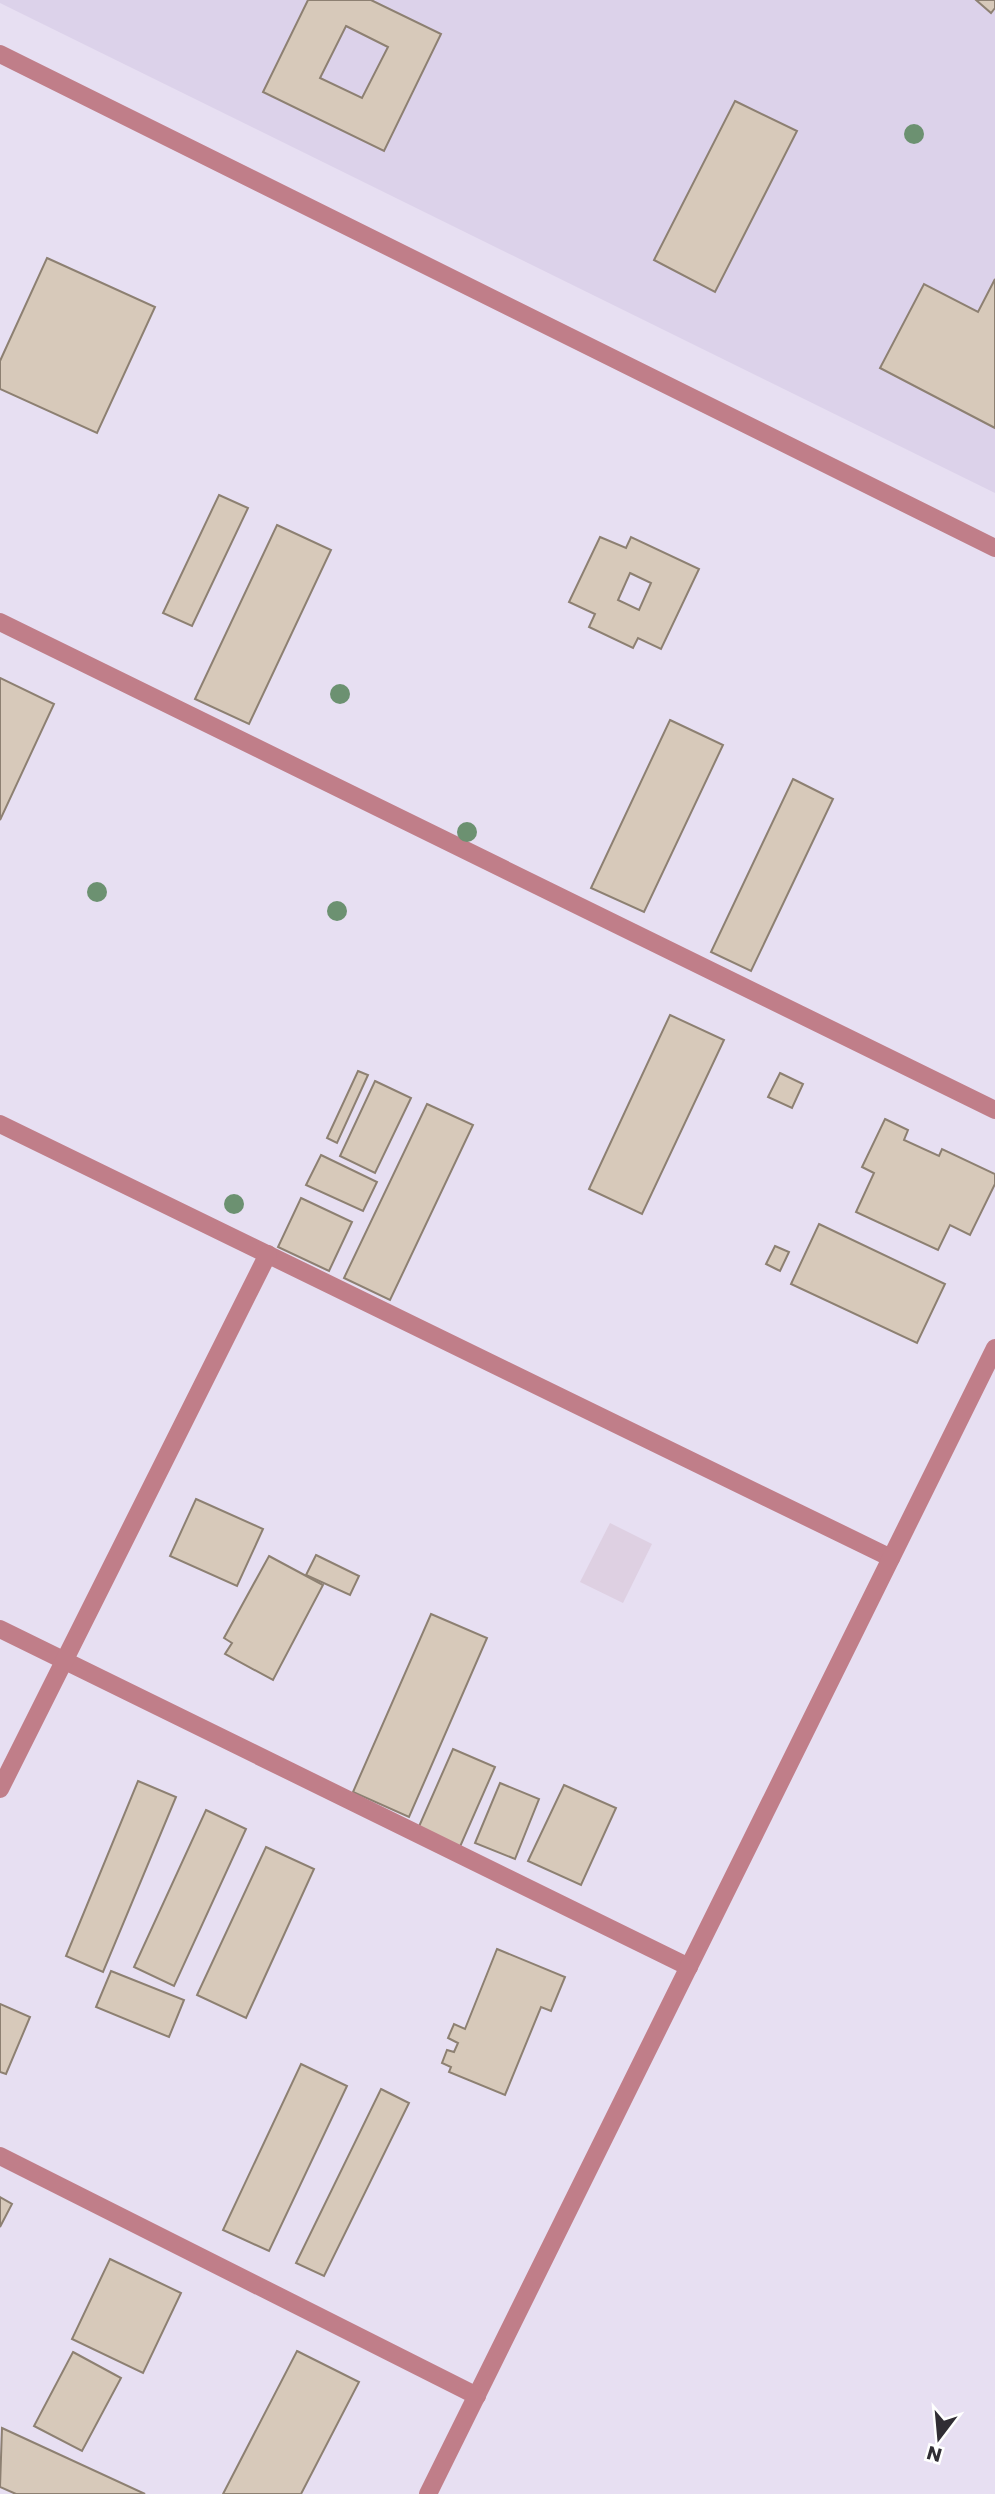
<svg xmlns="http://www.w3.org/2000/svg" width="995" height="2494" viewBox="0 0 995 2494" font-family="Poppins,sans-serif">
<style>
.commercial{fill:#ded0e2}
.built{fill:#dcd2ea}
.building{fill:#d7c9ba;stroke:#8d8072;stroke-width:2;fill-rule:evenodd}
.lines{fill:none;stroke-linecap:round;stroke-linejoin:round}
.minor{stroke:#c07e89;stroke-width:18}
.tree{fill:#6c9171}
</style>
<rect width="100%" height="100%" fill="#e7dff2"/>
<!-- commercial -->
<path class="commercial" d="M 610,1523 L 652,1544 L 623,1603 L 580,1582 Z"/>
<!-- built -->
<path class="built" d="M 0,0 L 995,0 L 995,493 L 0,3 Z"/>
<!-- building -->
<g class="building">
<path d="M 308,0 L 371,0 L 441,34 L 384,151 L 263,92 ZM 346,26 L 388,47 L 362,98 L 320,78 Z"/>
<path d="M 976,0 L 995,0 L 995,8 L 991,13 Z"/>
<path d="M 735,101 L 797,131 L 715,292 L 654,260 Z"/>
<path d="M 47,258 L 155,307 L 97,433 L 0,389 L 0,361 Z"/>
<path d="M 995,279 L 995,428 L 880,368 L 924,284 L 978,312 Z"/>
<path d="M 219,495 L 248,508 L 192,626 L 163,613 Z"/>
<path d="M 277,525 L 331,550 L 249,724 L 195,699 Z"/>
<path d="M 600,537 L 626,548 L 631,537 L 699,569 L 661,649 L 638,638 L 633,648 L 589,627 L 595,614 L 569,602 ZM 630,573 L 651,583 L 639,610 L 618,600 Z"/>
<path d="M 0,678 L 54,704 L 0,820 Z"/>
<path d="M 670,720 L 723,745 L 644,912 L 591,888 Z"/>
<path d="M 793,779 L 833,799 L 751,971 L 711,952 Z"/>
<path d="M 670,1015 L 724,1040 L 642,1214 L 589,1189 Z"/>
<path d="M 358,1071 L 368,1075 L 337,1143 L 327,1138 Z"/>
<path d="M 780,1073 L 803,1084 L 792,1108 L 768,1097 Z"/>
<path d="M 375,1081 L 411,1098 L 375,1173 L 340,1156 Z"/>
<path d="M 427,1104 L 473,1125 L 390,1300 L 344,1278 Z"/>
<path d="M 885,1119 L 908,1130 L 904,1140 L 939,1156 L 942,1149 L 995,1174 L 995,1184 L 970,1235 L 950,1225 L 938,1250 L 856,1212 L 874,1173 L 862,1167 Z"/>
<path d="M 321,1155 L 377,1182 L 363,1211 L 306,1185 Z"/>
<path d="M 301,1198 L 352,1222 L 329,1271 L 278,1247 Z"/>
<path d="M 819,1224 L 945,1284 L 917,1343 L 791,1284 Z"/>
<path d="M 775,1246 L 789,1252 L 780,1271 L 766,1264 Z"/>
<path d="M 196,1499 L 263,1529 L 237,1586 L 170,1556 Z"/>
<path d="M 316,1555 L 359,1576 L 350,1595 L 306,1575 Z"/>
<path d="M 269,1556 L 323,1585 L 273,1680 L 225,1654 L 232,1643 L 224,1638 Z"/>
<path d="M 431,1614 L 487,1638 L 409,1817 L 353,1792 Z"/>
<path d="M 453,1749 L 495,1767 L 459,1849 L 417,1831 Z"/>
<path d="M 138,1781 L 176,1797 L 103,1972 L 66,1956 Z"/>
<path d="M 500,1783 L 539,1799 L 515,1859 L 475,1843 Z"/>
<path d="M 564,1785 L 616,1808 L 581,1885 L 528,1861 Z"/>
<path d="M 206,1810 L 246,1829 L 174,1986 L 134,1967 Z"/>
<path d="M 266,1847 L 314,1869 L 246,2018 L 197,1995 Z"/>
<path d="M 497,1949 L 565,1977 L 551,2011 L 541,2007 L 505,2095 L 449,2072 L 451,2067 L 442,2063 L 447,2050 L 454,2052 L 458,2043 L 448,2038 L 454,2024 L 465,2029 Z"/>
<path d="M 111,1971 L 184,2000 L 169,2037 L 96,2007 Z"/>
<path d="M 0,2004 L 30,2017 L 6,2074 L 0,2072 Z"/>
<path d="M 301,2064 L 347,2086 L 269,2251 L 223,2230 Z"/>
<path d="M 381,2089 L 409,2103 L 324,2276 L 296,2263 Z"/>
<path d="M 0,2197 L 12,2204 L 0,2227 Z"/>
<path d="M 110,2259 L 181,2293 L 143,2373 L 72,2339 Z"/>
<path d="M 297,2351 L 359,2382 L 301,2494 L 223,2494 Z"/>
<path d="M 73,2352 L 121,2378 L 82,2451 L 34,2426 Z"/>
<path d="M 2,2428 L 145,2494 L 16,2494 L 0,2487 Z"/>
</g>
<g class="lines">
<!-- minor -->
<g class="minor">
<path d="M 0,54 L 995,548"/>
<path d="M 0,622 L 995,1110"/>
<path d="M 0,1124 L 891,1558"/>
<path d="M 0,1629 L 689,1967"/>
<path d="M 0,1789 L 268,1254"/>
<path d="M 0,2156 L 477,2396"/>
<path d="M 428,2494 L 995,1348"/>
</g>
</g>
<!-- trees -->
<g class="tree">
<circle cx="914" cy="134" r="10"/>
<circle cx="340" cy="694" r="10"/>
<circle cx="467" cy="832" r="10"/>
<circle cx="97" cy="892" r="10"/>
<circle cx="337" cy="911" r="10"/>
<circle cx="234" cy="1204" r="10"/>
</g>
<!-- north arrow -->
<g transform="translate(939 2438) rotate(196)" stroke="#ffffff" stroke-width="5" paint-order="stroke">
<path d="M0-5L12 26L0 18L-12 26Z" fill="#302d34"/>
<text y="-10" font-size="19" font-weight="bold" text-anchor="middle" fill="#302d34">N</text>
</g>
</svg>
